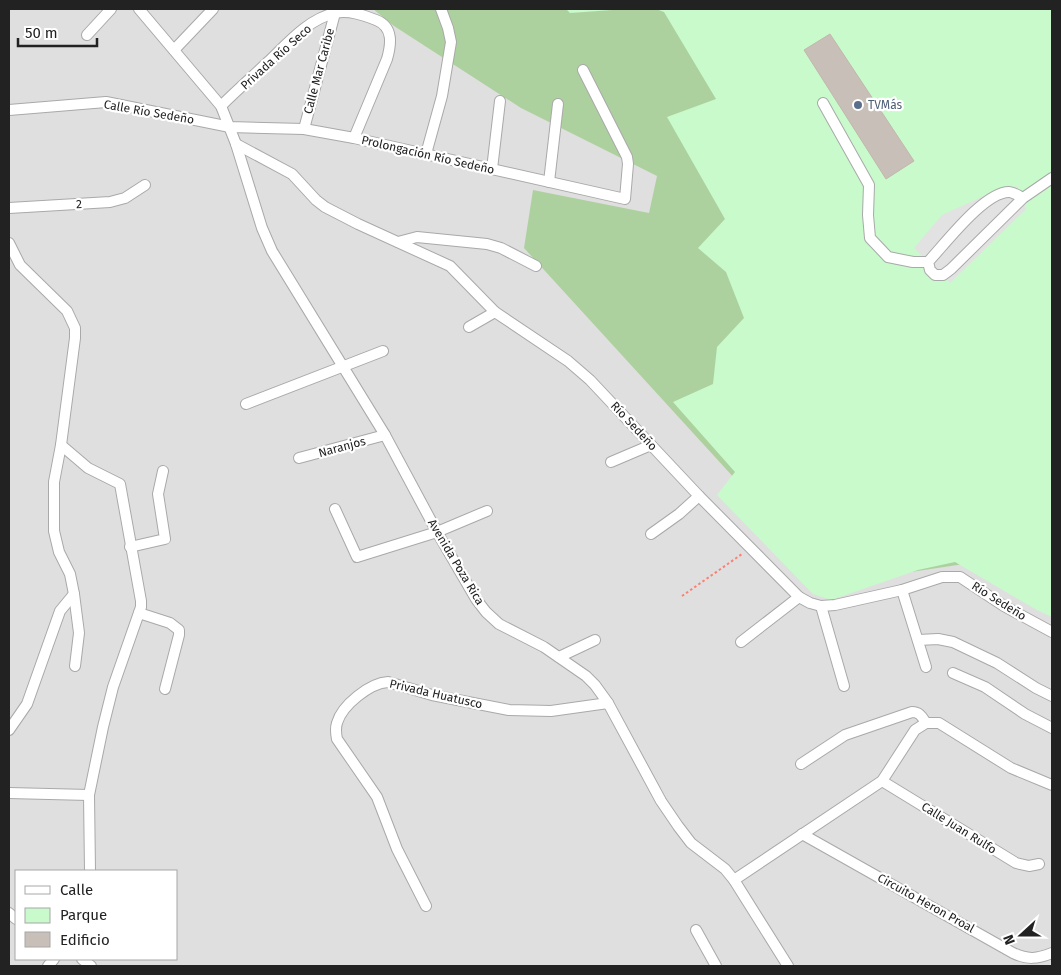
<svg xmlns="http://www.w3.org/2000/svg" width="1061" height="975" viewBox="0 0 1061 975" font-family="'Fira Sans',sans-serif">
<style>
.residential{fill:#e0dfdf;fill-rule:evenodd}
.forest{fill:#add19e}
.park{fill:#c8facc}
.parking{fill:#e2e2e2}
.building{fill:#c7bfb8;stroke:#c4b6ab}
.lines{fill:none;stroke-linecap:round;stroke-linejoin:round}
.minor-casing{stroke:#a9a9a9;stroke-width:12}
.path{stroke:#fa8072;stroke-width:2;stroke-dasharray:2.5 2.5;stroke-linecap:butt}
.minor{stroke:#fff;stroke-width:10}
.service-dot{fill:#5c6f8a;stroke:#fff;stroke-width:2}
.labels{text-anchor:middle;dominant-baseline:central;stroke-width:4.5;stroke-linejoin:round;paint-order:stroke}
.street-label{font-size:12px;fill:#222;stroke:#fff}
.service-label{font-size:12px;fill:#4e5e75;stroke:#fff;text-anchor:start}
</style>
<rect width="100%" height="100%" fill="#f2efe9"/>
<!-- residential -->
<path class="residential" d="M 9,9 L 1052,9 L 1052,966 L 9,966 ZM 16,871 L 176,871 L 176,959 L 16,959 Z"/>
<!-- forest -->
<path class="forest" d="M 373,9 L 1052,9 L 964,564 L 831,584 L 524,248 L 533,190 L 649,213 L 657,176 L 521,108 L 394,26 Z"/>
<!-- park -->
<g class="park">
<path d="M 566,9 L 626,9 L 570,13 Z"/>
<path d="M 656,9 L 1052,9 L 1052,617 L 1037,610 L 955,562 L 918,570 L 831,600 L 813,594 L 717,495 L 735,472 L 673,402 L 713,384 L 717,347 L 744,318 L 726,272 L 698,248 L 725,219 L 667,117 L 716,99 L 664,12 Z"/>
</g>
<!-- parking -->
<path class="parking" d="M 1017,186 L 1026,209 L 950,283 L 914,248 L 942,215 L 988,194 Z"/>
<!-- building -->
<path class="building" d="M 830,34 L 914,161 L 886,179 L 804,50 Z"/>
<g class="lines">
<!-- minor casing -->
<g class="minor-casing">
<g id="minor">
<path d="M 139,9 L 221,106 L 236,144 L 262,228 L 272,251 L 385,435 L 437,532 L 476,599 L 486,612 L 499,624 L 544,647 L 586,676 L 595,685 L 608,703 L 661,801 L 678,826 L 691,843 L 725,869 L 734,880 L 788,966"/>
<path d="M 87,35 L 111,9"/>
<path d="M 174,50 L 213,9"/>
<path d="M 823,103 L 869,185 L 868,215 L 870,238 L 888,257 L 913,262 L 928,262"/>
<path d="M 221,106 C 236,91 252,77 268,62 C 287,44 308,19 335,13 C 349,10 363,15 376,20 C 394,27 391,45 387,59 L 354,138"/>
<path d="M 9,110 L 106,102 L 230,127 L 304,129 L 354,138 L 625,199 L 628,164 L 627,157 L 583,70"/>
<path d="M 304,129 L 335,13"/>
<path d="M 236,144 L 292,174 L 316,200 L 325,207 L 358,224 L 450,266 L 495,312 L 568,361 L 590,380 L 699,496 L 799,597 L 810,603 L 821,606 L 835,605 L 902,590 L 942,577 L 960,577 L 1004,606 L 1052,632"/>
<path d="M 426,154 L 442,96 L 451,42 L 448,28 L 441,9"/>
<path d="M 492,169 L 500,101"/>
<path d="M 549,182 L 558,104"/>
<path d="M 1023,198 C 1019,196 1013,192 1009,192 C 984,192 945,244 928,262 L 930,270 L 935,275 L 943,275 L 951,269 L 1023,198 L 1052,178"/>
<path d="M 9,208 L 110,202 L 125,198 L 145,185"/>
<path d="M 398,242 L 417,237 L 487,244 L 501,248 L 536,266"/>
<path d="M 9,243 L 20,265 L 67,311 L 75,328 L 75,338 L 61,445 L 54,482 L 54,531 L 59,552 L 70,574 L 74,594 L 79,633 L 75,666"/>
<path d="M 469,327 L 495,312"/>
<path d="M 246,404 L 383,351"/>
<path d="M 61,445 L 88,468 L 120,484 L 141,601 L 141,607 L 113,687 L 103,727 L 89,795 L 90,871"/>
<path d="M 299,458 L 385,435"/>
<path d="M 611,462 L 651,445"/>
<path d="M 335,509 L 357,557 L 437,532 L 487,511"/>
<path d="M 651,534 L 679,514 L 699,496"/>
<path d="M 130,547 L 165,539 L 158,494 L 163,471"/>
<path d="M 902,590 L 926,667"/>
<path d="M 821,606 L 844,686"/>
<path d="M 139,613 L 170,623 L 179,630 L 179,635 L 165,689"/>
<path d="M 918,640 L 938,639 L 953,642 L 997,663 L 1036,688 L 1052,696"/>
<path d="M 741,642 L 799,597"/>
<path d="M 559,657 L 595,640"/>
<path d="M 953,673 L 985,687 L 1025,714 L 1052,728"/>
<path d="M 9,730 L 27,704 L 60,611 L 74,594"/>
<path d="M 801,764 L 845,735 L 912,712 C 920,712 922,717 926,723"/>
<path d="M 882,781 L 1016,863 L 1029,866 L 1039,864"/>
<path d="M 9,793 L 89,795"/>
<path d="M 802,834 L 1013,953 C 1028,960 1037,959 1052,953"/>
<path d="M 734,880 L 882,781 L 915,730 L 926,723 L 939,723 L 1011,768 L 1052,785"/>
<path d="M 426,906 L 397,849 L 377,797 L 337,739 C 336,734 335,729 337,723 C 342,705 370,683 388,682 L 432,695 L 509,710 L 551,711 L 608,703"/>
<path d="M 9,913 L 16,919"/>
<path d="M 696,930 L 716,966"/>
<path d="M 82,959 L 91,966"/>
<path d="M 48,966 L 54,959"/>
</g>
</g>
<!-- path -->
<path class="path" d="M 682,596 L 742,554"/>
<!-- minor -->
<use href="#minor" class="minor"/>
</g>
<!-- markers -->
<circle class="service-dot" cx="858" cy="105" r="5"/>
<g class="labels">
<!-- street labels -->
<g class="street-label">
<text transform="translate(276 57) rotate(-42)">Privada Río Seco</text>
<text transform="translate(319 71) rotate(-75)">Calle Mar Caribe</text>
<text transform="translate(149 112) rotate(10)">Calle Río Sedeño</text>
<text transform="translate(428 155) rotate(13)">Prolongación Río Sedeño</text>
<text transform="translate(79 204) rotate(-3)">2</text>
<text transform="translate(634 426) rotate(47)">Río Sedeño</text>
<text transform="translate(342 447) rotate(-15)">Naranjos</text>
<text transform="translate(456 562) rotate(59)">Avenida Poza Rica</text>
<text transform="translate(999 601) rotate(32)">Río Sedeño</text>
<text transform="translate(436 694) rotate(13)">Privada Huatusco</text>
<text transform="translate(959 828) rotate(32)">Calle Juan Rulfo</text>
<text transform="translate(926 903) rotate(29)">Circuito Heron Proal</text>
</g>
<!-- service labels -->
<g class="service-label">
<text x="868" y="105">TVMás</text>
</g>
</g>
<!-- border -->
<rect width="1061" height="975" fill="none" stroke="#222222" stroke-width="20"/>
<!-- legend -->
<rect x="15" y="870" width="162" height="90" fill="#ffffff" stroke="#a7a7a7"/>
<rect x="25" y="886" width="25" height="8" fill="#ffffff" stroke="#a7a7a7"/>
<text x="60" y="895" font-size="15" fill="#222222">Calle</text>
<rect x="25" y="908" width="25" height="15" fill="#c8facc" stroke="#a7a7a7"/>
<text x="60" y="920" font-size="15" fill="#222222">Parque</text>
<rect x="25" y="932" width="25" height="15" fill="#c7bfb8" stroke="#a7a7a7"/>
<text x="60" y="945" font-size="15" fill="#222222">Edificio</text>
<!-- north arrow -->
<g transform="translate(1021 935) rotate(249)" stroke="#ffffff" stroke-width="4" paint-order="stroke">
<path d="M0-4L9 19L0 12L-9 19Z" fill="#222222"/>
<text y="-8" font-size="14" font-weight="bold" text-anchor="middle" fill="#222222">N</text>
</g>
<!-- scale -->
<path d="M18 38v8h79v-8" fill="none" stroke="#222222" stroke-width="2.5"/>
<text x="25" y="38" font-size="15" fill="#222222" stroke="#ffffff" stroke-width="4" paint-order="stroke">50 m</text>
</svg>
